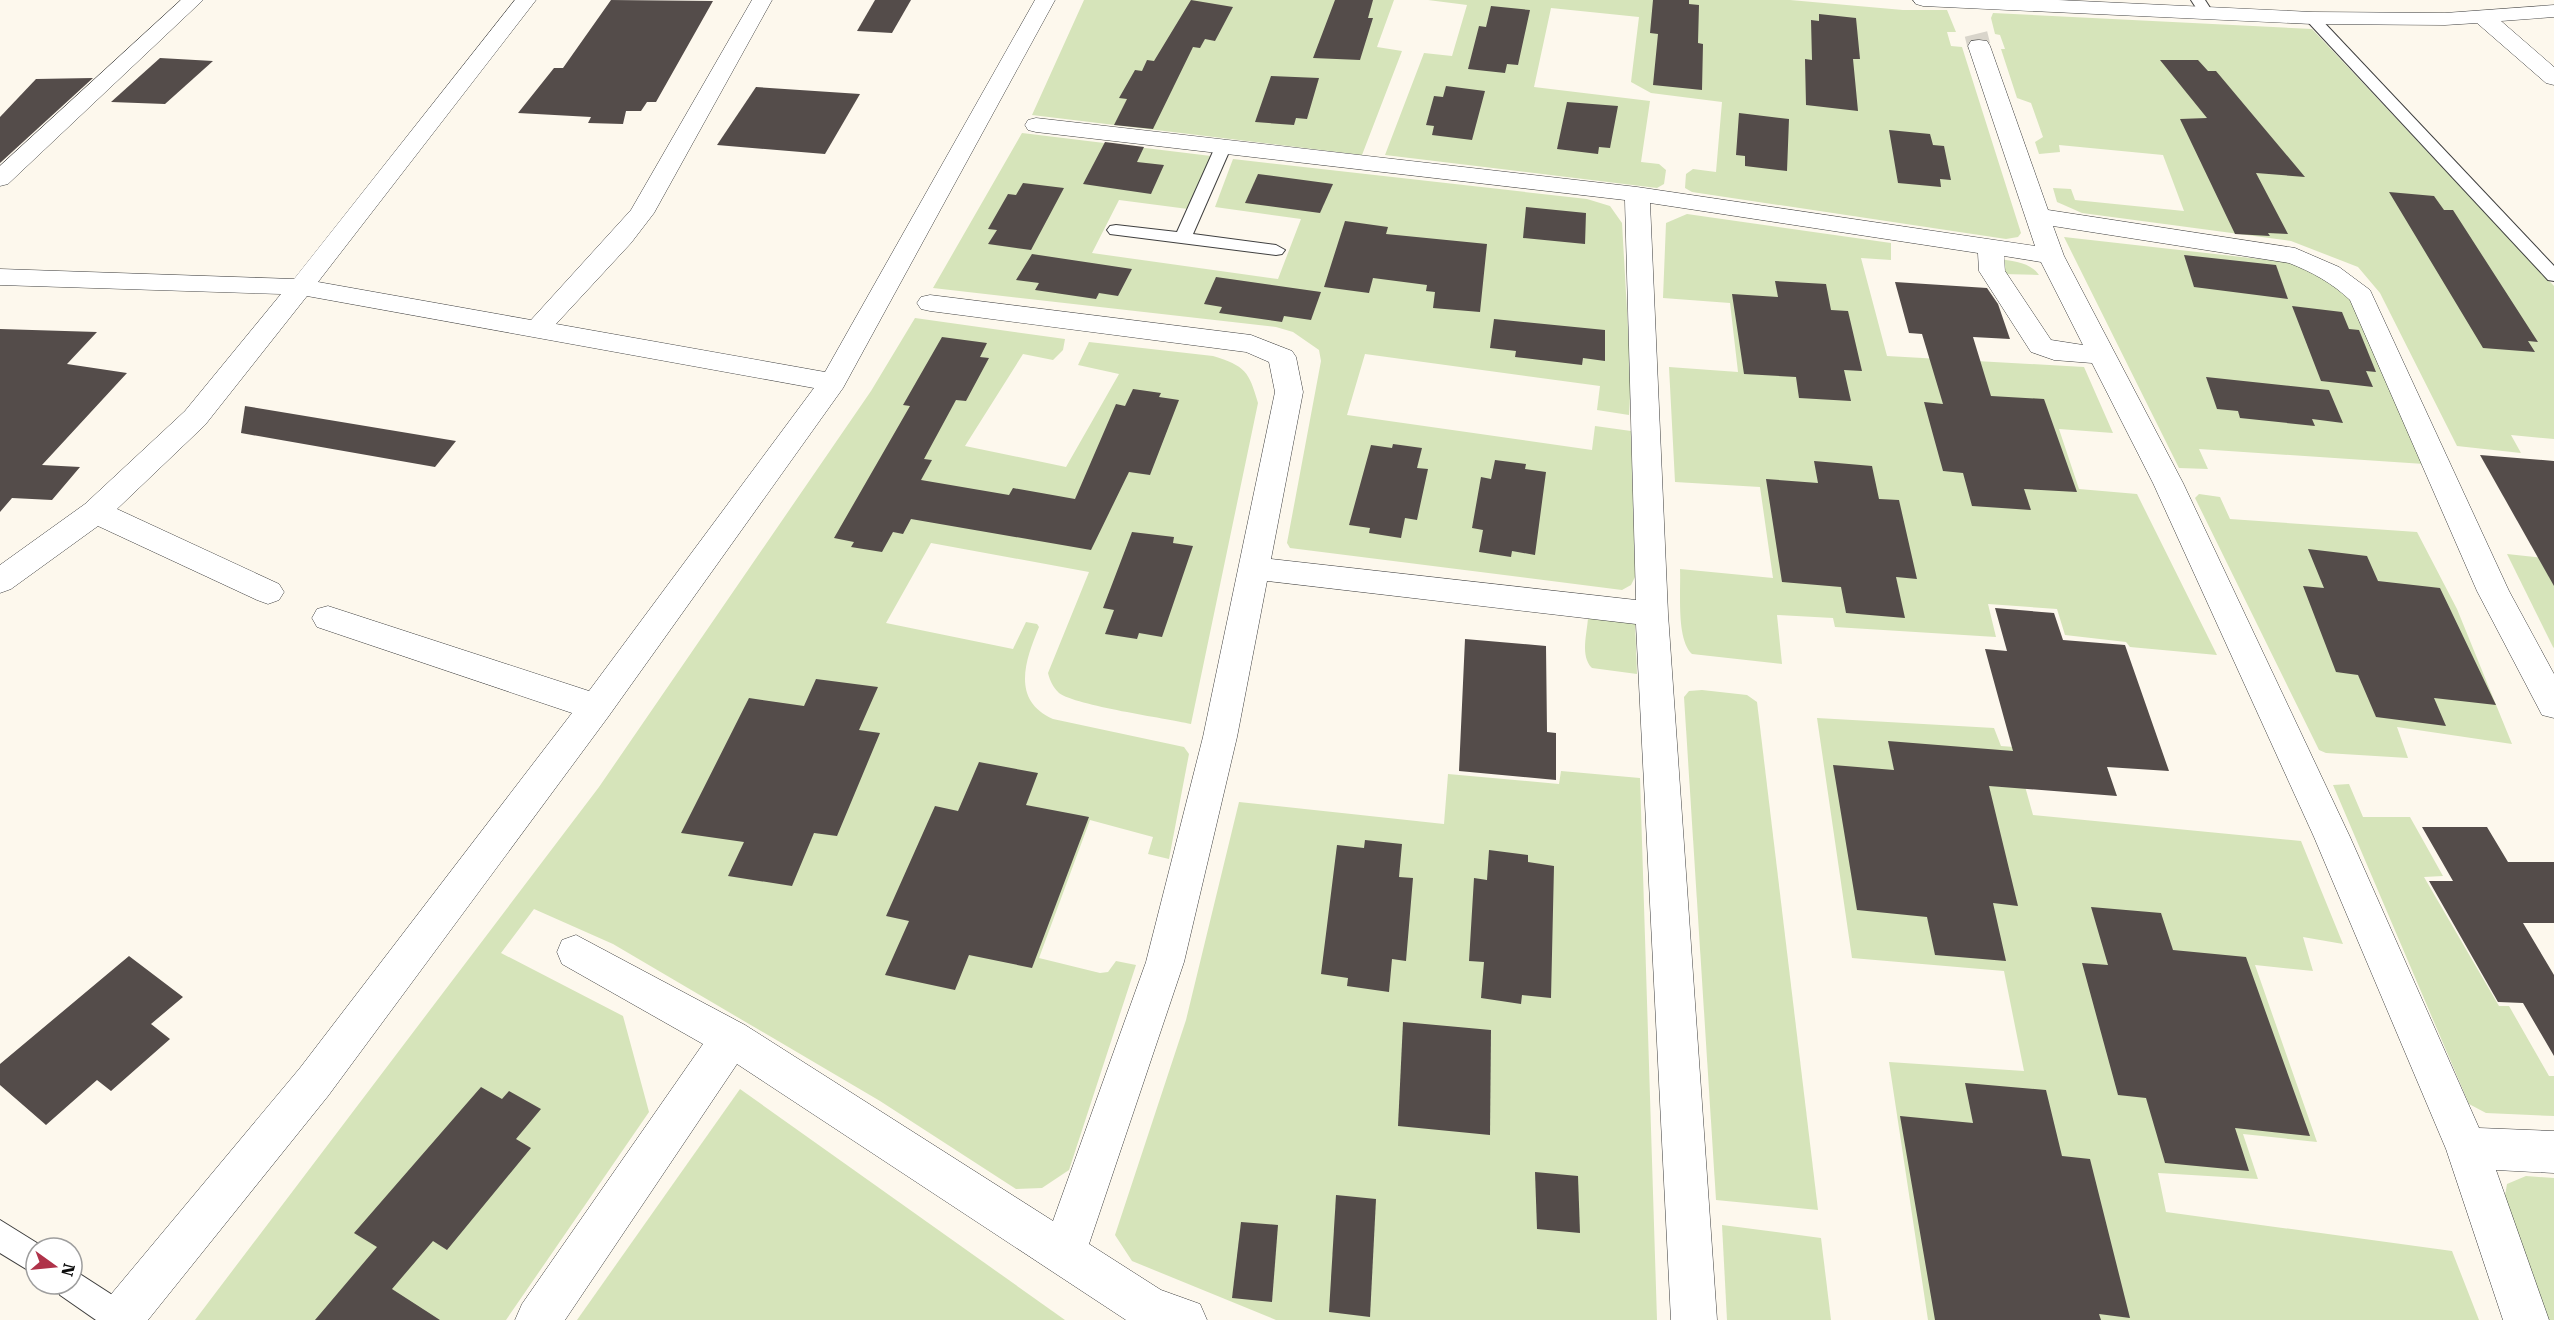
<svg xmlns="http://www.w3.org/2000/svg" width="2554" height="1320" viewBox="0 0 2554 1320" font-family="'Roboto Serif',serif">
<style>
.green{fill:#d6e4ba}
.building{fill:#544c4a}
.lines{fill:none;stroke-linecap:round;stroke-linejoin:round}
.minor-tunnel{stroke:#d9d5cb;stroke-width:23;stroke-dasharray:23 12;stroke-linecap:butt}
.service-casing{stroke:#3f3f3f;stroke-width:2}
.minor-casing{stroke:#3f3f3f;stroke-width:1}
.service{fill:#fff;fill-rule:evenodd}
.minor{fill:#fff;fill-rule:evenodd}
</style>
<rect width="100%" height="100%" fill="#fdf8ed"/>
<!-- green -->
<g class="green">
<path d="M 1084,0 L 1394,0 L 1377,47 L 1402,51 L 1362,155 L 1032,115 Z"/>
<path d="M 1428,0 L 1790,0 L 1903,10 L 1947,10 L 1956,32 L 1947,32 L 1951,46 L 1962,47 L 2021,233 L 2018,237 L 2006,239 L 1692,192 L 1685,188 L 1686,174 L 1693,169 L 1716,172 L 1722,102 L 1651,93 L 1631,82 L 1639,17 L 1551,8 L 1534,87 L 1650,101 L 1641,162 L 1659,164 L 1666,170 L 1664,184 L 1657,188 L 1385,155 L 1424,53 L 1452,56 L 1467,5 Z"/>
<path d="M 1993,13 L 2312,29 L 2554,286 L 2554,439 L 2511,435 L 2521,453 L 2457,446 L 2380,293 L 2358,267 L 2291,241 L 2082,213 L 2057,202 L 2053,188 L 2071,189 L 2075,200 L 2184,211 L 2163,155 L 2059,145 L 2060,152 L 2039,154 L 2035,142 L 2043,137 L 2031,103 L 2017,98 L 2001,49 L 2005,49 L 2000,35 L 1995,34 L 1991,18 Z"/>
<path d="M 1022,133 L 1211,156 L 1188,209 L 1119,200 L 1092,253 L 1278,279 L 1301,219 L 1215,207 L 1233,159 L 1587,199 L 1610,206 L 1622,223 L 1631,381 L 1629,415 L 1597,410 L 1600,386 L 1365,354 L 1347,415 L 1592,450 L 1595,426 L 1631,431 L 1635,577 L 1631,585 L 1622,590 L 1290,548 L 1287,543 L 1321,361 L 1319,350 L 1293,332 L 1276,327 L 933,288 Z"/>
<path d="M 1687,214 L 1891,243 L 1891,260 L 1861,258 L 1887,356 L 2084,367 L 2113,433 L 2059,429 L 2079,489 L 2137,494 L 2217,655 L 2130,647 L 2126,642 L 2065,635 L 2057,609 L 1988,604 L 1996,637 L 1835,627 L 1833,618 L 1777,615 L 1782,664 L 1692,654 C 1676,639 1681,592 1680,569 L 1773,578 L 1760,487 L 1675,482 L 1669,367 L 1738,372 L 1730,303 L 1663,298 L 1666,223 Z"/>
<path d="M 2064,237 L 2286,262 L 2311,267 L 2347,293 L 2424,464 L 2199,449 L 2208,469 L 2179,468 Z"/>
<path d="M 1998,259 C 2013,261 2030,262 2039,275 L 2002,274 Z"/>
<path d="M 915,318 L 1065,339 L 1063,350 L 1053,360 L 1023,354 L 965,446 L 1066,467 L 1119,374 L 1078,365 L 1089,342 L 1213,356 C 1245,366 1249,371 1258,403 L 1191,724 C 1165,718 1077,706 1059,693 C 1053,687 1050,681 1048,673 L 1089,572 L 931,543 L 886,623 L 1013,649 L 1026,622 L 1037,624 L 1039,627 C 1025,661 1011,700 1053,719 L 1184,747 L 1189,754 L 1169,859 L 1148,854 L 1153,837 L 1090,820 L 1039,958 L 1100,973 L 1108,972 L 1116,961 L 1136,965 L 1069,1170 L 1042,1188 L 1016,1189 L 880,1101 L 613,944 L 534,909 L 501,953 L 623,1016 L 649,1112 L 506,1320 L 195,1320 L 599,787 L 871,391 Z"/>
<path d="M 2199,494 L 2220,497 L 2230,519 L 2417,532 L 2457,609 L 2512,744 L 2397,727 L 2408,758 L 2326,753 L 2319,750 L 2195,498 Z"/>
<path d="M 2507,554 L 2554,559 L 2554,648 L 2553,647 Z"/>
<path d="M 1588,618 L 1635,623 L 1637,674 L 1592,668 C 1580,656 1587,634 1588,618 Z"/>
<path d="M 1702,690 L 1747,695 L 1757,702 L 1818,1210 L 1716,1200 L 1684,697 L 1689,691 Z"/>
<path d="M 1817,718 L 1994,728 L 2001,746 L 2014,747 L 2033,815 L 2301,841 L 2343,944 L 2303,937 L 2313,971 L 2255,965 L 2317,1142 L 2243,1134 L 2258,1179 L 2158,1173 L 2166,1212 L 2452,1251 L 2479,1320 L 1928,1320 L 1889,1062 L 2024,1071 L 2004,971 L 1852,958 Z"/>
<path d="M 1561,771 L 1640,778 L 1657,1320 L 1276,1320 L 1132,1261 L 1115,1235 L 1186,1020 L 1239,802 L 1444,824 L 1448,774 L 1559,784 Z"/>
<path d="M 2349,784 L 2363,817 L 2410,817 L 2443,876 L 2424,877 L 2499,1006 L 2509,1006 L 2549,1076 L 2554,1076 L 2554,1116 L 2486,1113 L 2469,1104 L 2333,785 Z"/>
<path d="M 740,1089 L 1065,1320 L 577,1320 Z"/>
<path d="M 2526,1176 L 2554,1178 L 2554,1320 L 2543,1320 L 2503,1207 L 2507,1184 Z"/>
<path d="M 1722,1225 L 1821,1238 L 1831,1320 L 1727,1320 Z"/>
</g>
<!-- building -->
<g class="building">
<path d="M 611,0 L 713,1 L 656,102 L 647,102 L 641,111 L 626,111 L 623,124 L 588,123 L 591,117 L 518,113 L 554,68 L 563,68 Z"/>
<path d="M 875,0 L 911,0 L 892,33 L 857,31 Z"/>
<path d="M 1191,0 L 1233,7 L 1215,41 L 1205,39 L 1200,48 L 1193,47 L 1153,129 L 1114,125 L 1127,99 L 1119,98 L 1135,70 L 1142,71 L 1147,60 L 1154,61 Z"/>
<path d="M 1335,0 L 1373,0 L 1368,18 L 1373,18 L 1360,60 L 1313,58 Z"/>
<path d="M 1653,0 L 1689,0 L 1689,4 L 1699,5 L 1698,43 L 1703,44 L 1702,90 L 1653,85 L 1658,34 L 1650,33 Z"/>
<path d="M 1491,6 L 1530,10 L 1518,65 L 1507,64 L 1505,73 L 1468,69 L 1479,26 L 1486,27 Z"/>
<path d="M 1819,14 L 1856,18 L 1860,59 L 1853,59 L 1858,111 L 1806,105 L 1805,59 L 1812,60 L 1811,20 L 1819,21 Z"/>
<path d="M 160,58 L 213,61 L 165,104 L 111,102 Z"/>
<path d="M 2160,60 L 2198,60 L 2208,71 L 2216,71 L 2305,177 L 2256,173 L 2288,234 L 2268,233 L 2270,236 L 2235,234 L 2180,119 L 2207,118 Z"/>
<path d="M 1271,76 L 1319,78 L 1307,119 L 1296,118 L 1294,125 L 1255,122 Z"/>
<path d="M 93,78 L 0,163 L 0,117 L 36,79 Z"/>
<path d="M 1446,86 L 1485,91 L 1472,140 L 1432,135 L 1434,126 L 1426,125 L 1434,96 L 1443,97 Z"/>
<path d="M 756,87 L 860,94 L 825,154 L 717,145 Z"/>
<path d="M 1567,102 L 1618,106 L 1610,148 L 1599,147 L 1598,154 L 1557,149 Z"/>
<path d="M 1739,113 L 1789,119 L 1787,171 L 1745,166 L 1745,156 L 1736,155 Z"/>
<path d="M 1889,130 L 1930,134 L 1933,145 L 1944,146 L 1951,180 L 1940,179 L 1941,187 L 1898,183 Z"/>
<path d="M 1105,142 L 1144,147 L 1137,162 L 1164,165 L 1151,194 L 1083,184 Z"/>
<path d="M 1258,174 L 1333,184 L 1320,213 L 1245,203 Z"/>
<path d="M 1023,183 L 1064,188 L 1031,250 L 988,244 L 997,230 L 988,229 L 1008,194 L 1016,195 Z"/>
<path d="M 2389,192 L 2434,196 L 2444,210 L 2453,210 L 2538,342 L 2528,341 L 2535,352 L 2483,348 Z"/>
<path d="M 1526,207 L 1586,213 L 1585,244 L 1523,238 Z"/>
<path d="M 1345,221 L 1388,227 L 1386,234 L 1487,244 L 1480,312 L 1433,308 L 1435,292 L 1426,291 L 1427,285 L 1373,278 L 1369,293 L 1324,287 Z"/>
<path d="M 1032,254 L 1132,269 L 1118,296 L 1099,293 L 1096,299 L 1035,290 L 1039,283 L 1016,280 Z"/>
<path d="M 2184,255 L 2276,265 L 2288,299 L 2194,287 Z"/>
<path d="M 1216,277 L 1321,292 L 1311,320 L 1284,316 L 1282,322 L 1219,313 L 1222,307 L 1204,304 Z"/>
<path d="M 1775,281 L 1826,284 L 1831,310 L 1848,311 L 1862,371 L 1844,370 L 1851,401 L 1799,398 L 1796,377 L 1744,374 L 1732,294 L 1778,297 Z"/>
<path d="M 1895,282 L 1987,288 L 1998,304 L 2010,339 L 1973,337 L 1991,396 L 2044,399 L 2077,492 L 2024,489 L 2031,510 L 1972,506 L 1963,473 L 1943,471 L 1924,402 L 1943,404 L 1922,334 L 1909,333 Z"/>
<path d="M 2292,306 L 2342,312 L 2349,329 L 2359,330 L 2376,372 L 2366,371 L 2373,387 L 2321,381 Z"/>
<path d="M 1494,319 L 1605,330 L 1605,361 L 1583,358 L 1582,365 L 1515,357 L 1516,351 L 1490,348 Z"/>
<path d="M 0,329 L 97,332 L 67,364 L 127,373 L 42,465 L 80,467 L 52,500 L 12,498 L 0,512 Z"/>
<path d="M 942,337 L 987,343 L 980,357 L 989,358 L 966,401 L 956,400 L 924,459 L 932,460 L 921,480 L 1009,495 L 1013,488 L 1075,499 L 1116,404 L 1125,406 L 1133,389 L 1161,393 L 1159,397 L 1179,400 L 1150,475 L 1129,472 L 1091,550 L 911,519 L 903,534 L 893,532 L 882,552 L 851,547 L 854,542 L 834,538 L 910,406 L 903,405 Z"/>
<path d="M 2206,377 L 2329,390 L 2343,423 L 2312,419 L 2315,426 L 2240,418 L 2238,411 L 2217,409 Z"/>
<path d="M 245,406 L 456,441 L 435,467 L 241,433 Z"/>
<path d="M 1393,444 L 1422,448 L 1417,468 L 1428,469 L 1417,520 L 1405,518 L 1401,538 L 1369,533 L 1370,528 L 1349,525 L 1371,445 L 1392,448 Z"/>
<path d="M 2480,455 L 2554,461 L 2554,586 Z"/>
<path d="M 1495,460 L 1526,464 L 1525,469 L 1546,472 L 1535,555 L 1512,551 L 1511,557 L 1479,552 L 1483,530 L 1472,528 L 1481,477 L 1491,479 Z"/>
<path d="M 1814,461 L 1872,466 L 1879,499 L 1899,500 L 1917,579 L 1896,577 L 1905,618 L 1846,613 L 1841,587 L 1782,582 L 1766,479 L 1818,483 Z"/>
<path d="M 1132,532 L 1174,537 L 1173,543 L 1193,546 L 1162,637 L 1139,633 L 1137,639 L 1105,634 L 1114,610 L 1103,608 Z"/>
<path d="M 2308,549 L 2367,556 L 2378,581 L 2440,588 L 2496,705 L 2434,698 L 2446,726 L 2376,717 L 2358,675 L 2336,672 L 2303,586 L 2324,588 Z"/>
<path d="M 1995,608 L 2054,613 L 2063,640 L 2125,645 L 2169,771 L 2107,767 L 2117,796 L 1989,786 L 2018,906 L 1993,903 L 2006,961 L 1935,955 L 1927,917 L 1857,910 L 1833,765 L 1894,770 L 1888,741 L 2013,751 L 1985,649 L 2007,651 Z"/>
<path d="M 1465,639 L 1546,646 L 1547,732 L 1556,733 L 1556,780 L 1459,771 Z"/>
<path d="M 816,679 L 878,687 L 859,730 L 880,733 L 837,836 L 814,833 L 792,886 L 728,876 L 744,842 L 681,833 L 749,698 L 804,706 Z"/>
<path d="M 979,762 L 1038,773 L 1026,805 L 1089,817 L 1032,968 L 969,955 L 955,990 L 885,975 L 909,921 L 886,916 L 935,806 L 958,811 Z"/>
<path d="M 2422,827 L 2487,827 L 2508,862 L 2554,862 L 2554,923 L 2523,923 L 2554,975 L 2554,1056 L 2523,1003 L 2498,1002 L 2429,881 L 2453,881 Z"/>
<path d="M 1365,840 L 1402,844 L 1399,877 L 1413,878 L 1406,961 L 1392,959 L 1389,992 L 1347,986 L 1348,978 L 1321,974 L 1337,845 L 1364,848 Z"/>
<path d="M 1489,850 L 1528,855 L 1528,862 L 1554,866 L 1551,998 L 1522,995 L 1521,1004 L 1481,998 L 1484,962 L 1469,961 L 1474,878 L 1487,880 Z"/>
<path d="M 2091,907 L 2161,913 L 2173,950 L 2246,957 L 2310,1136 L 2235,1128 L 2249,1171 L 2165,1163 L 2146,1098 L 2118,1095 L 2082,963 L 2108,965 Z"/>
<path d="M 129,956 L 183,997 L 151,1024 L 170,1039 L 111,1091 L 97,1080 L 46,1125 L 0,1085 L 0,1064 Z"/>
<path d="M 1403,1022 L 1491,1030 L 1490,1135 L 1398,1126 Z"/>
<path d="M 1965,1083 L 2046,1090 L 2062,1156 L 2090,1159 L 2130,1318 L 2099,1314 L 2101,1320 L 1935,1320 L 1900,1116 L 1973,1123 Z"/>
<path d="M 481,1087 L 502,1099 L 509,1091 L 541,1109 L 516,1139 L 531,1148 L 447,1250 L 433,1241 L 392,1289 L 440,1320 L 315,1320 L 377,1247 L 354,1233 Z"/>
<path d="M 1535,1172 L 1578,1176 L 1580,1233 L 1537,1229 Z"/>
<path d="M 1336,1195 L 1376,1199 L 1370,1317 L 1329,1312 Z"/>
<path d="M 1241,1222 L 1278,1225 L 1272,1302 L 1232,1298 Z"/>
</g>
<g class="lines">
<!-- minor-tunnel -->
<path class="minor-tunnel" d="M 1976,34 L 1979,46"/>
<!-- service casing -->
<g class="service-casing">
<g id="service">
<path d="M 2191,0 L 2205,0 L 2214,14 L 2212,17 L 2202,17 Z"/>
<path d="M 2312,14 L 2317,15 L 2554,266 L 2554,281 L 2548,280 L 2307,21 L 2305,18 Z"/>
<path d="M 1224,140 L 1232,145 L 1193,234 L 1276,245 L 1285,250 L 1282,254 L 1276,255 L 1110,234 L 1107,230 L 1110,226 L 1116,225 L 1177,232 L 1216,145 Z"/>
<path d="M 0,1220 L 45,1248 L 36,1248 L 36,1275 L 0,1253 Z"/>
<path d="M 72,1269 L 131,1307 L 135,1320 L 96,1320 L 60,1295 L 56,1284 L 72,1284 Z"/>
</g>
</g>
<!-- minor casing -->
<g class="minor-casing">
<g id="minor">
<path d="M 181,0 L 203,0 L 8,184 L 0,186 L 0,166 Z"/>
<path d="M 515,0 L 536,0 L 318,282 L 531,320 L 631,210 L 752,0 L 772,0 L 654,213 L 631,243 L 556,324 L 825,372 L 1035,0 L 1055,0 L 843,388 L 608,717 L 328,1096 L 148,1320 L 96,1320 L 103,1304 L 300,1068 L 572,713 L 317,627 L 312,618 L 317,609 L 328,606 L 589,691 L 814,388 L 307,296 L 205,425 L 117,509 L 279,584 L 284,592 L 279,600 L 268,604 L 257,600 L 98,526 L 11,589 L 0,593 L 0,565 L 85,504 L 185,411 L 281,294 L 0,285 L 0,269 L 294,279 Z"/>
<path d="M 1913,0 L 2058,0 L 2312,12 L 2445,13 L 2554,5 L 2554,17 L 2501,21 L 2554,67 L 2554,85 L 2546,83 L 2477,23 L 2445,25 L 2312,24 L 1923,6 L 1916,4 Z"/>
<path d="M 1979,40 L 1987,41 L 1990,46 L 2048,210 L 2295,248 L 2339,267 L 2370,290 L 2509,591 L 2554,674 L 2554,718 L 2542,715 L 2477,591 L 2350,300 C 2332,283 2312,272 2289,263 L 2053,226 L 2064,256 L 2183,483 L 2350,837 L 2479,1128 L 2554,1131 L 2554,1173 L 2496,1170 L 2549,1320 L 2503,1320 L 2446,1149 L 2314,837 L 2153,483 L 2092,363 L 2054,360 L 2031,352 L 1979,271 L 1978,253 L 1650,203 L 1668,614 L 1717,1320 L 1671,1320 L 1636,624 L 1267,581 L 1237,737 L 1184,962 L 1089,1244 L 1161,1290 L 1200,1304 L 1207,1320 L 1126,1320 L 737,1064 L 565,1320 L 515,1320 L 522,1304 L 703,1044 L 562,964 L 557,952 L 562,940 L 576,935 L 745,1025 L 1053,1221 L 1146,962 L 1203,737 L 1275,392 L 1269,362 L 1246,352 L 930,311 L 921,309 L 917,303 L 921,297 L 930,295 L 1251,335 L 1292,351 L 1296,357 L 1303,392 L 1271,559 L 1636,600 L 1625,200 L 1036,132 L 1028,130 L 1025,125 L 1028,120 L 1036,118 L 1637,187 L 2035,246 L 1968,46 L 1971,41 ZM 2004,256 L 2041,262 L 2083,345 L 2051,340 L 2005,271 Z"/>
</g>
</g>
<!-- service -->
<use href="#service" class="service"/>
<!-- minor -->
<use href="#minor" class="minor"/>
</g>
<!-- north arrow -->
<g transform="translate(54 1266) rotate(105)"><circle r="28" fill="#ffffff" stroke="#9e9e9e" stroke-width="1.5"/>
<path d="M0-4.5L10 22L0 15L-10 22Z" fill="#af3249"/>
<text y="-9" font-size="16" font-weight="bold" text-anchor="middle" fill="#0c0c0c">N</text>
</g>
</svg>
